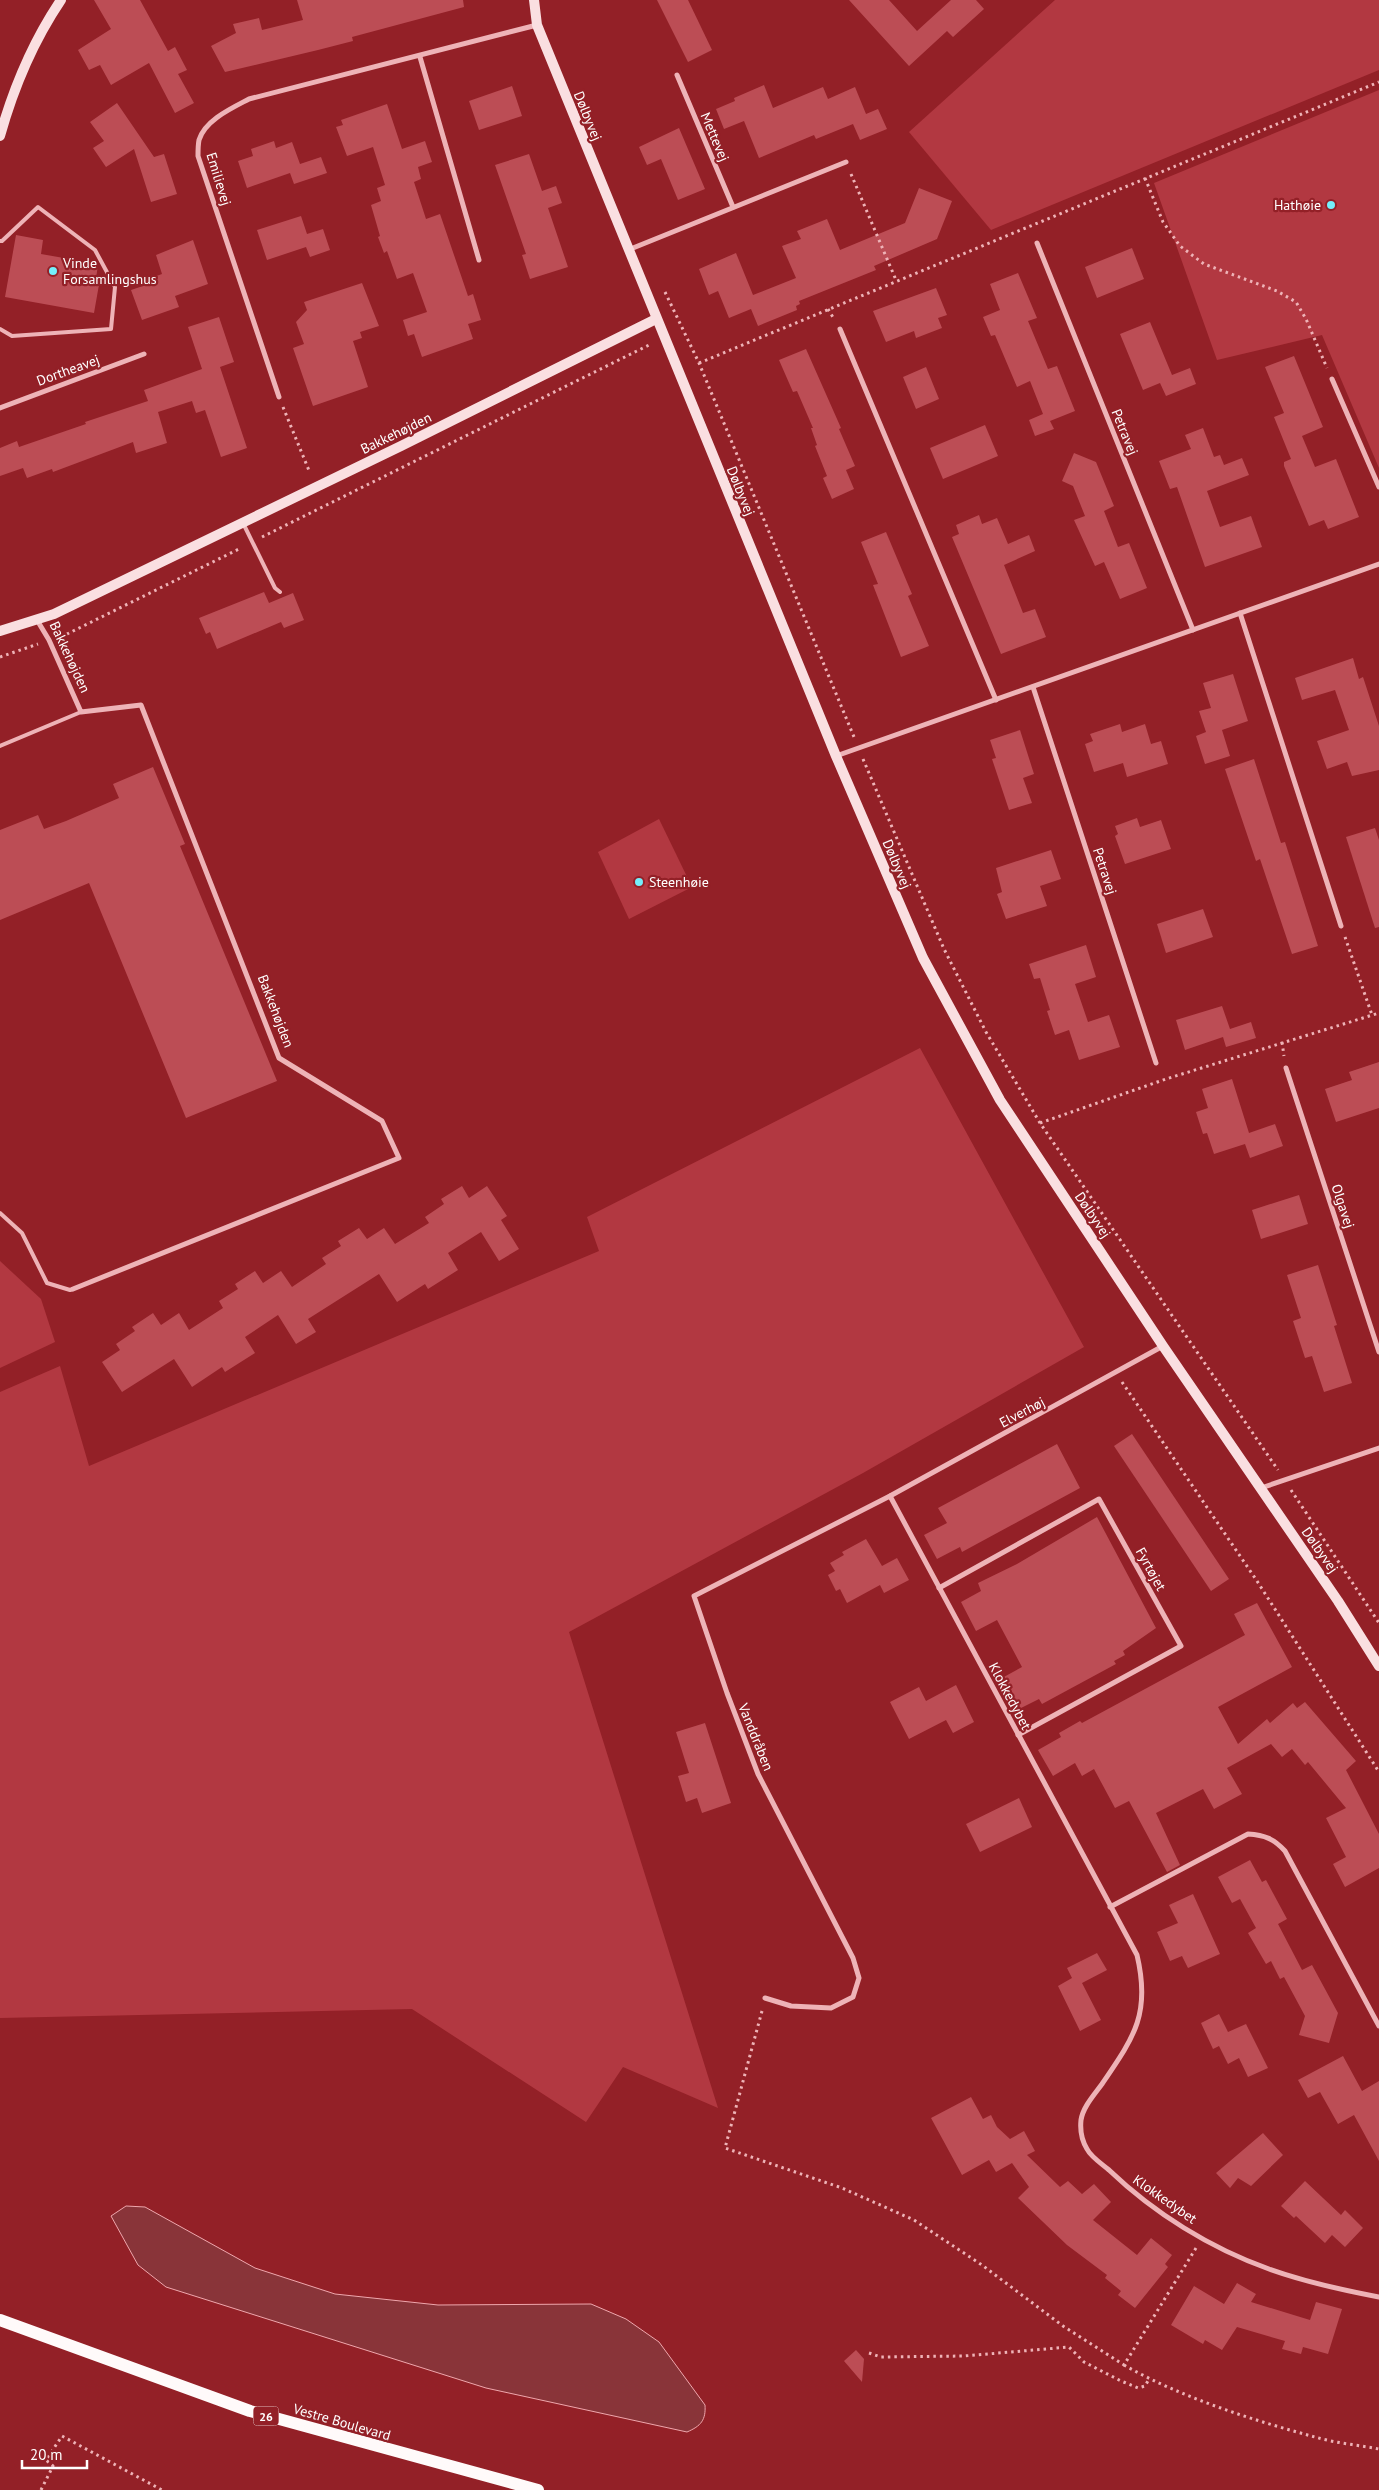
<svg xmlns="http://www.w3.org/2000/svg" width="1379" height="2490" viewBox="0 0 1379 2490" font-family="'PT Sans',sans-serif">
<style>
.green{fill:#b23841}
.water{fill:#893439;stroke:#efa7ad}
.building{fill:#bc4d55}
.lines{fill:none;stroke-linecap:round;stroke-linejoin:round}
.path{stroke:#eeb3b7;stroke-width:3;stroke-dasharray:2.5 4;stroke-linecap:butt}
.lane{stroke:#eeb3b7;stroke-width:4}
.street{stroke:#eeb3b7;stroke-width:5}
.secondary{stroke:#fadfe1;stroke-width:10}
.primary{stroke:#fffafa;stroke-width:12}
.poi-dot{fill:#74effb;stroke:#932027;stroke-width:2}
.labels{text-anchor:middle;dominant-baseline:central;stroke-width:4.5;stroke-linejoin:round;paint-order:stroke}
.shield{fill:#932027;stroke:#dfbcbe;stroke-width:1}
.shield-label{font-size:12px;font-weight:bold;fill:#fff}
.street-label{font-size:14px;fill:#fff;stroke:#932027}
.poi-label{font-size:14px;fill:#fff;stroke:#932027;text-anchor:start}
</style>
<rect width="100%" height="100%" fill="#932027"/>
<!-- green -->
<g class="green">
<path d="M 1055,0 L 1379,0 L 1379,70 L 991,230 L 909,132 Z"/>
<path d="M 1379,90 L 1379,468 L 1322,335 L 1217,360 L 1154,183 Z"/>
<path d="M 659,819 L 692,887 L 629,919 L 598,852 Z"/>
<path d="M 920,1048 L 1084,1347 L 863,1473 L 569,1632 L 718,2108 L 623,2067 L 586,2122 L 412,2009 L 0,2018 L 0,1392 L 60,1366 L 89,1466 L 599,1251 L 587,1217 Z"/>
<path d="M 0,1261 L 41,1299 L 55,1342 L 0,1368 Z"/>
</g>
<!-- water -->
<path class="water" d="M 126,2206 L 145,2207 L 255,2268 L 335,2294 L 438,2305 L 591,2304 L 626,2319 L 659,2342 L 705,2405 C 706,2420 701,2426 687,2432 L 486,2388 L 166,2287 L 138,2265 L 111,2216 Z"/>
<!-- building -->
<g class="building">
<path d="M 94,0 L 140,0 L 168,51 L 175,47 L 187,70 L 178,74 L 194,103 L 175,113 L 149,63 L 111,85 L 100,65 L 89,70 L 78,50 L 111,29 Z"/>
<path d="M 297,0 L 463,0 L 464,7 L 352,37 L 353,41 L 318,50 L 225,72 L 211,46 L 236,33 L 233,24 L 259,18 L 262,30 L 303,20 Z"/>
<path d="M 657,0 L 688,0 L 712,50 L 688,62 Z"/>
<path d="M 849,0 L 889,0 L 917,31 L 951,0 L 976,0 L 984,9 L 953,37 L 947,31 L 909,66 Z"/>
<path d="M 764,85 L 773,108 L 823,87 L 828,99 L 855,87 L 866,114 L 878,109 L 887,129 L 860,140 L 853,124 L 816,139 L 814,135 L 759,158 L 744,121 L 724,129 L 716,109 L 735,101 L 734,98 Z"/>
<path d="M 512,86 L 522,116 L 479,130 L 469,101 Z"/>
<path d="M 117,103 L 154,157 L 164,154 L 177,194 L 151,202 L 134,149 L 106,167 L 93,148 L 104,141 L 90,122 Z"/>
<path d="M 387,104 L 402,149 L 425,141 L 432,162 L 418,167 L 421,179 L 414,182 L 426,219 L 440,214 L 468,296 L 473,294 L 481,320 L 468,324 L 473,339 L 422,357 L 414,334 L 408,336 L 403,320 L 427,312 L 413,273 L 397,279 L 387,251 L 384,253 L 378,237 L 380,236 L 371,205 L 381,201 L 377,188 L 385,185 L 373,147 L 347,156 L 336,127 L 343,125 L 341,120 Z"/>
<path d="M 679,128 L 705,189 L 678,200 L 661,159 L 647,165 L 639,147 Z"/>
<path d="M 274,141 L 276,148 L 292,142 L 300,164 L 321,157 L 327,173 L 294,184 L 290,173 L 247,188 L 238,161 L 253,156 L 251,149 Z"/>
<path d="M 529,154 L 542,191 L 556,186 L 562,203 L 548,208 L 568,267 L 530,279 L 522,255 L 526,254 L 495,165 Z"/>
<path d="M 919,188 L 952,201 L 937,239 L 874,266 L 876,270 L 799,301 L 800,304 L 796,306 L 797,310 L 758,326 L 751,309 L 729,318 L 718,291 L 709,295 L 699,269 L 736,253 L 753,295 L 796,278 L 782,246 L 801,239 L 797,231 L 827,219 L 840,250 L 905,223 Z"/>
<path d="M 301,216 L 307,234 L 323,229 L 330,250 L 310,257 L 306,247 L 267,260 L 257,230 Z"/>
<path d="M 16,235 L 43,240 L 41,254 L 98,264 L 96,279 L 100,279 L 94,313 L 5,297 Z"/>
<path d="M 193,240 L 208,284 L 175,296 L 179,307 L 142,320 L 131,290 L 149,284 L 148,279 L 162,274 L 156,255 Z"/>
<path d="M 1132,248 L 1144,279 L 1097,298 L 1085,267 Z"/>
<path d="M 1018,273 L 1037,318 L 1028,321 L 1048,369 L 1057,366 L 1075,411 L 1050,421 L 1054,429 L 1035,436 L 1029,420 L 1043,414 L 1030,381 L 1017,387 L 995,335 L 991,336 L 983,317 L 1000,310 L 990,284 Z"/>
<path d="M 362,283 L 379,326 L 360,332 L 362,338 L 353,341 L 368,387 L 313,406 L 293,348 L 304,344 L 296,322 L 307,310 L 304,302 Z"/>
<path d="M 936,288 L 947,315 L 938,318 L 942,328 L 916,338 L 914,331 L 886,342 L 873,311 Z"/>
<path d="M 219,317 L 234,362 L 220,367 L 247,448 L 221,457 L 205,410 L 196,413 L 192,401 L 158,412 L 167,443 L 136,453 L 133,442 L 53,472 L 52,469 L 27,478 L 23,468 L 0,476 L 0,448 L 17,441 L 19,447 L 86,424 L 85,422 L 148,401 L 144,390 L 202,369 L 188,327 Z"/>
<path d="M 1150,322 L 1172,375 L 1190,368 L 1196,384 L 1166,396 L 1160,383 L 1143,390 L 1120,334 Z"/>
<path d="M 806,349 L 841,428 L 839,429 L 855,466 L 846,470 L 854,489 L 832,499 L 823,478 L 827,476 L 815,446 L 817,445 L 811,428 L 813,428 L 797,391 L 793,392 L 779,360 Z"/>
<path d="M 1294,356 L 1323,427 L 1302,436 L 1315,467 L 1336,459 L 1359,517 L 1328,529 L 1324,520 L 1309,526 L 1284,466 L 1284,462 L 1291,459 L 1274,417 L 1284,413 L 1265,367 Z"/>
<path d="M 926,367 L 939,399 L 916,409 L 903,377 Z"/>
<path d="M 985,425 L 998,456 L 943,479 L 930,448 Z"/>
<path d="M 1203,428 L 1214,457 L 1220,455 L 1224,465 L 1242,458 L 1249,475 L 1207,491 L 1220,527 L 1251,516 L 1262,547 L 1205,567 L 1177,487 L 1170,489 L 1159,461 L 1191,449 L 1185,435 Z"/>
<path d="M 1074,453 L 1096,462 L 1114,506 L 1104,511 L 1118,547 L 1129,543 L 1147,588 L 1120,599 L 1104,562 L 1095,566 L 1074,520 L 1085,516 L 1073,486 L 1062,481 Z"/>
<path d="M 979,515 L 982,524 L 997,518 L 1008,544 L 1029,535 L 1035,551 L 1004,565 L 1023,613 L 1035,609 L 1046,637 L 1001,654 L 952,537 L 959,534 L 956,525 Z"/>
<path d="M 886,532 L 912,594 L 908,596 L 929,646 L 901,657 L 873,585 L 878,584 L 861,542 Z"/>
<path d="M 264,592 L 269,603 L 293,593 L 304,620 L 284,628 L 281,622 L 217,649 L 210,632 L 206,634 L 199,618 Z"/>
<path d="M 1353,658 L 1359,679 L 1363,677 L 1379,726 L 1379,770 L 1352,776 L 1347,762 L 1327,769 L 1317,741 L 1349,730 L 1335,690 L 1302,700 L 1295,678 Z"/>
<path d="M 1233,674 L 1248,721 L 1222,730 L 1230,756 L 1205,764 L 1196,736 L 1206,732 L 1199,711 L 1211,708 L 1203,683 Z"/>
<path d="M 1120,724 L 1122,732 L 1145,724 L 1151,744 L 1161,741 L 1168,764 L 1127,777 L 1123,763 L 1094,772 L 1085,744 L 1093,741 L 1090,734 Z"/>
<path d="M 1020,730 L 1034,774 L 1023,778 L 1032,803 L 1009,810 L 992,759 L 996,758 L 990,740 Z"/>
<path d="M 1254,759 L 1281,843 L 1285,842 L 1318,946 L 1292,954 L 1260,859 L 1256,861 L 1225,769 Z"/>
<path d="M 153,767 L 185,844 L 180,846 L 277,1081 L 186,1118 L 89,883 L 0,920 L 0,830 L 38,815 L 44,829 L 66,821 L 119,798 L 113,784 Z"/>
<path d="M 1137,818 L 1140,827 L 1161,820 L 1171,849 L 1125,864 L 1115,836 L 1118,834 L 1115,826 Z"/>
<path d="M 1375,828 L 1379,840 L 1379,927 L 1375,928 L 1346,837 Z"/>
<path d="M 1051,850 L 1061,879 L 1040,886 L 1047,906 L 1006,919 L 997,894 L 1002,892 L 996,868 Z"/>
<path d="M 1203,909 L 1213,937 L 1166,953 L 1157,924 Z"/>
<path d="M 1086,945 L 1096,977 L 1075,984 L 1088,1022 L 1109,1015 L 1120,1047 L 1079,1060 L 1069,1030 L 1055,1035 L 1047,1011 L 1050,1010 L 1040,978 L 1034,979 L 1029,964 Z"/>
<path d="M 1222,1006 L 1230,1029 L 1251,1022 L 1256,1038 L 1226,1047 L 1223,1037 L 1185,1050 L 1176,1020 Z"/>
<path d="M 1379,1062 L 1379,1108 L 1336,1122 L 1325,1089 L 1352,1080 L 1349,1072 Z"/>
<path d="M 1232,1079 L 1249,1133 L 1275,1124 L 1283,1146 L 1250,1158 L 1245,1144 L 1214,1154 L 1207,1133 L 1203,1134 L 1196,1112 L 1208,1108 L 1202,1089 Z"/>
<path d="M 462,1186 L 469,1198 L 487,1186 L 507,1216 L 501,1220 L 519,1249 L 499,1261 L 481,1232 L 448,1253 L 458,1270 L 428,1289 L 425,1284 L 397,1302 L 379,1274 L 308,1319 L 316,1332 L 296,1344 L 278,1315 L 245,1337 L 255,1353 L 225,1372 L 222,1367 L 192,1387 L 174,1359 L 122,1392 L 102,1362 L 120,1350 L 116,1344 L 135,1331 L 132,1327 L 153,1313 L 161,1325 L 179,1313 L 189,1330 L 223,1308 L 219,1301 L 238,1289 L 235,1284 L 255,1271 L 263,1283 L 281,1271 L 292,1287 L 326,1264 L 322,1258 L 341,1246 L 338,1241 L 359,1228 L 367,1239 L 384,1228 L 395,1244 L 429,1223 L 425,1217 L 444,1204 L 441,1199 Z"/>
<path d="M 1299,1195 L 1308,1224 L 1261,1239 L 1252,1210 Z"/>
<path d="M 1318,1265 L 1337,1325 L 1334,1326 L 1352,1383 L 1324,1392 L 1312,1356 L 1305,1358 L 1293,1321 L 1301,1318 L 1287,1275 Z"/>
<path d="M 1132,1434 L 1229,1579 L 1211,1591 L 1114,1446 Z"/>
<path d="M 1057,1444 L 1080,1488 L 962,1552 L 960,1547 L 937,1559 L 924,1535 L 947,1523 L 938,1508 Z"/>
<path d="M 1097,1517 L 1156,1628 L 1123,1651 L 1125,1655 L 1114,1661 L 1116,1664 L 1042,1704 L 1039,1699 L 1019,1709 L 1002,1678 L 1022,1667 L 997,1620 L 976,1631 L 961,1602 L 981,1591 L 978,1583 L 1017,1564 Z"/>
<path d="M 866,1539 L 882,1566 L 897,1558 L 909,1580 L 884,1593 L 880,1585 L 847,1603 L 840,1589 L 836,1591 L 828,1575 L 835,1571 L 830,1563 L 844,1555 L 842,1552 Z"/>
<path d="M 1257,1603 L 1292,1667 L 1218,1707 L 1238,1744 L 1267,1719 L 1270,1723 L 1293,1703 L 1297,1708 L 1305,1702 L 1356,1761 L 1346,1770 L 1379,1834 L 1379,1868 L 1345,1887 L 1333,1864 L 1346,1857 L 1326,1818 L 1346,1808 L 1308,1762 L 1305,1765 L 1292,1749 L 1282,1757 L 1271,1744 L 1227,1768 L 1242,1794 L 1214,1809 L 1203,1789 L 1156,1813 L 1180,1865 L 1167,1872 L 1129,1801 L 1115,1808 L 1094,1769 L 1082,1776 L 1075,1763 L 1053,1776 L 1038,1750 L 1061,1737 L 1059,1733 L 1080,1721 L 1082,1723 L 1245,1635 L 1234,1614 Z"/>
<path d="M 956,1685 L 974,1722 L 953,1733 L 946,1720 L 909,1739 L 890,1702 L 919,1687 L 926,1701 Z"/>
<path d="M 705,1723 L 731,1803 L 702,1813 L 697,1798 L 686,1802 L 678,1776 L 689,1773 L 676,1732 Z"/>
<path d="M 1019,1798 L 1032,1827 L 980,1852 L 966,1824 Z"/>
<path d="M 1250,1860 L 1262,1882 L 1266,1880 L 1287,1919 L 1278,1924 L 1302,1970 L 1312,1965 L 1338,2013 L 1329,2043 L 1299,2035 L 1305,2016 L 1284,1977 L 1280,1979 L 1271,1961 L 1266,1964 L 1248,1933 L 1256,1928 L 1240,1899 L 1232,1903 L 1218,1877 Z"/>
<path d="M 1193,1894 L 1220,1954 L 1188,1968 L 1182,1956 L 1170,1961 L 1157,1932 L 1178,1923 L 1169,1905 Z"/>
<path d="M 1097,1953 L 1107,1970 L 1082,1983 L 1101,2020 L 1080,2031 L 1058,1986 L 1072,1978 L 1067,1968 Z"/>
<path d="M 1219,2014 L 1228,2032 L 1246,2024 L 1268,2068 L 1248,2077 L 1239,2058 L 1228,2064 L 1219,2046 L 1213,2049 L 1201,2023 Z"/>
<path d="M 1343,2056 L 1362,2091 L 1379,2081 L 1379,2161 L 1354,2115 L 1338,2124 L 1320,2092 L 1308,2098 L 1298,2080 Z"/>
<path d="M 971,2097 L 983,2119 L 991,2115 L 997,2127 L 1010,2139 L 1024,2131 L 1035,2151 L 1027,2155 L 1060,2187 L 1068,2181 L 1082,2194 L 1094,2184 L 1111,2202 L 1093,2220 L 1137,2255 L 1151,2238 L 1172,2255 L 1165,2264 L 1168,2267 L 1135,2308 L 1118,2295 L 1121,2291 L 1105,2278 L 1107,2275 L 1067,2245 L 1018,2198 L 1029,2187 L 1012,2163 L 996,2172 L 989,2160 L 962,2175 L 931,2118 Z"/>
<path d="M 1263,2133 L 1283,2155 L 1251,2186 L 1238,2178 L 1230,2188 L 1216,2173 Z"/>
<path d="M 1305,2181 L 1341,2215 L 1345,2210 L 1363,2228 L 1345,2247 L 1332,2235 L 1325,2243 L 1296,2216 L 1294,2218 L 1281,2206 Z"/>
<path d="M 1237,2283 L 1256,2294 L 1251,2302 L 1310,2320 L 1316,2302 L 1342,2309 L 1328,2354 L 1303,2347 L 1301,2354 L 1282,2349 L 1285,2341 L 1237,2327 L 1222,2350 L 1205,2340 L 1203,2344 L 1171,2325 L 1194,2286 L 1224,2304 Z"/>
<path d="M 856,2350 L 864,2359 L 862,2382 L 844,2361 Z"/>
</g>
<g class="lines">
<!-- path -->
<g class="path">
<path d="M 851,174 L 896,280"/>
<path d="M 1145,178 L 1163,222 L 1180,246 L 1204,264 L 1277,291 L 1296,302 L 1306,319 L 1327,368"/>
<path d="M 665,292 L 699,363 L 854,737"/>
<path d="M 828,309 L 834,319"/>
<path d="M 699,363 L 1379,82"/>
<path d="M 283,407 L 310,473"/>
<path d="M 262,537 L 651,344"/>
<path d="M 61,637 L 241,548"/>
<path d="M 0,657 L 38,644"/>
<path d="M 863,759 L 944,949 L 986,1032 L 1040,1123 L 1278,1470"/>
<path d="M 1345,937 L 1372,1015"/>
<path d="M 1282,1042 L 1284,1056"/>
<path d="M 1040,1123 L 1166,1079 L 1379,1013"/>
<path d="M 1122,1382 L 1257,1581 L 1379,1772"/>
<path d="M 1291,1490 L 1379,1623"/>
<path d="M 762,2011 L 725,2148 L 842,2188 L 914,2220 L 982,2265 L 1063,2326 L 1124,2365 L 1196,2248"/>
<path d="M 869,2353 L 881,2357 L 964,2356 L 1069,2347 L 1084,2362 L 1121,2381 L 1138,2388 L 1145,2386 L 1149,2379"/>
<path d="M 1124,2365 C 1180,2397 1252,2420 1315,2437 C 1335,2443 1358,2445 1379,2449"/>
<path d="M 41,2490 L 53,2466 L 46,2460 L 62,2436 L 162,2490"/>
</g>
<!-- lane -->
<g class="lane">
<path d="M 0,241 L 2,241 L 38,207 L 95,250 L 115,287 L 111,329 L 12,336 L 0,329"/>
<path d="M 243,523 L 275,588 L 280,592"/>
<path d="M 0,746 L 81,712"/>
<path d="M 0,1213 L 22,1233 L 47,1283 L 70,1290 L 73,1289"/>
</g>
<!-- street -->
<g class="street">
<path d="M 420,57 L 479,260"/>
<path d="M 677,75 L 733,207"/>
<path d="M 1037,243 L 1193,630"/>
<path d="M 628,250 L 846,162"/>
<path d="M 840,329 L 996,700"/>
<path d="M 1332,379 L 1379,487"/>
<path d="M 279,397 L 198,156 C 198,151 198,145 199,140 C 205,120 232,108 249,99 L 537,25"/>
<path d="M 0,408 L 144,354"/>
<path d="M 1240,613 L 1341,926"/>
<path d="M 37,620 L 49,640 L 81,712 L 141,705 L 279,1058 L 382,1121 L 399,1158 L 73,1289"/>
<path d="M 1033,687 L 1156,1063"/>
<path d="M 836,756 L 1379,564"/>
<path d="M 1286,1068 L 1379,1352"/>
<path d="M 1261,1488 L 1379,1448"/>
<path d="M 890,1496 L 1137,1955 C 1151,2014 1134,2037 1102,2084 C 1094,2095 1083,2107 1081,2120 C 1080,2130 1082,2141 1087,2149 C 1091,2157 1102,2164 1109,2170 C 1154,2213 1210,2248 1269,2269 C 1305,2282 1342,2290 1379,2297"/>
<path d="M 939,1588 L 1099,1499 L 1181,1646 L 1018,1735"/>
<path d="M 1110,1907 L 1248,1834 C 1265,1835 1274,1839 1285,1851 L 1379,2026"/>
<path d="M 765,1998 L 791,2006 L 831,2008 L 853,1997 L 859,1978 L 853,1958 L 758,1774 L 727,1693 L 694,1596 L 890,1496 L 1163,1346"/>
</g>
<!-- secondary -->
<g class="secondary">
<path d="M 534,0 L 537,25 L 836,756 L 923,958 L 1000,1100 L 1163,1346 L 1338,1601 L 1379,1666"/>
<path d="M 0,136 C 14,86 32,43 61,0"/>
<path d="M 0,631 L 54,614 L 401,446 L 656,319"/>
</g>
<!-- primary -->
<path class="primary" d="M 0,2320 L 250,2411 L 538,2490"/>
</g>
<!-- markers -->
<g class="poi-dot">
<circle cx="1331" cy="205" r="5"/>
<circle cx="53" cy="271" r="5"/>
<circle cx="639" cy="882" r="5"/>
</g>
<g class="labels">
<!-- shield labels -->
<rect class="shield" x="253.5" y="2406.5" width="25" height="19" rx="4"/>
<g class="shield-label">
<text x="266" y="2416">26</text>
</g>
<!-- street labels -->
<g class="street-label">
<text transform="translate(588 116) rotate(68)">Dølbyvej</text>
<text transform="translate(715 137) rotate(67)">Mettevej</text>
<text transform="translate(219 179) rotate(73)">Emilievej</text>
<text transform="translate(68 370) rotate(-20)">Dortheavej</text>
<text transform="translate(1125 432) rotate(68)">Petravej</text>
<text transform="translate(396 433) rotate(-26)">Bakkehøjden</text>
<text transform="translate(741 491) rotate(68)">Dølbyvej</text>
<text transform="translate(70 657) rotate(65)">Bakkehøjden</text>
<text transform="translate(897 864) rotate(67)">Dølbyvej</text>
<text transform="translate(1105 871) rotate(72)">Petravej</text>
<text transform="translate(276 1011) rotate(69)">Bakkehøjden</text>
<text transform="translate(1343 1206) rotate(72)">Olgavej</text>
<text transform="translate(1093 1215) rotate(56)">Dølbyvej</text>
<text transform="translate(1022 1412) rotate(-28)">Elverhøj</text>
<text transform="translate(1320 1550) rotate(55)">Dølbyvej</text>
<text transform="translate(1151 1569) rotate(61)">Fyrtøjet</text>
<text transform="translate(1010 1696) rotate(62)">Klokkedybet</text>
<text transform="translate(756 1737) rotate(68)">Vanddråben</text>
<text transform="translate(1165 2199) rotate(35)">Klokkedybet</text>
<text transform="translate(342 2422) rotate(16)">Vestre Boulevard</text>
</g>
<!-- poi labels -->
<g class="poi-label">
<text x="1321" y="205" text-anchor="end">Hathøie</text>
<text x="63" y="263">Vinde<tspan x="63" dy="16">Forsamlingshus</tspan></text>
<text x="649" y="882">Steenhøie</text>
</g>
</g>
<!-- scale -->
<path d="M22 2460v8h65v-8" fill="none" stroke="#ffffff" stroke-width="2.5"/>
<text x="30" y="2460" font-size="15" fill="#ffffff" stroke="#932027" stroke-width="4" paint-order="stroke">20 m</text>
</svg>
